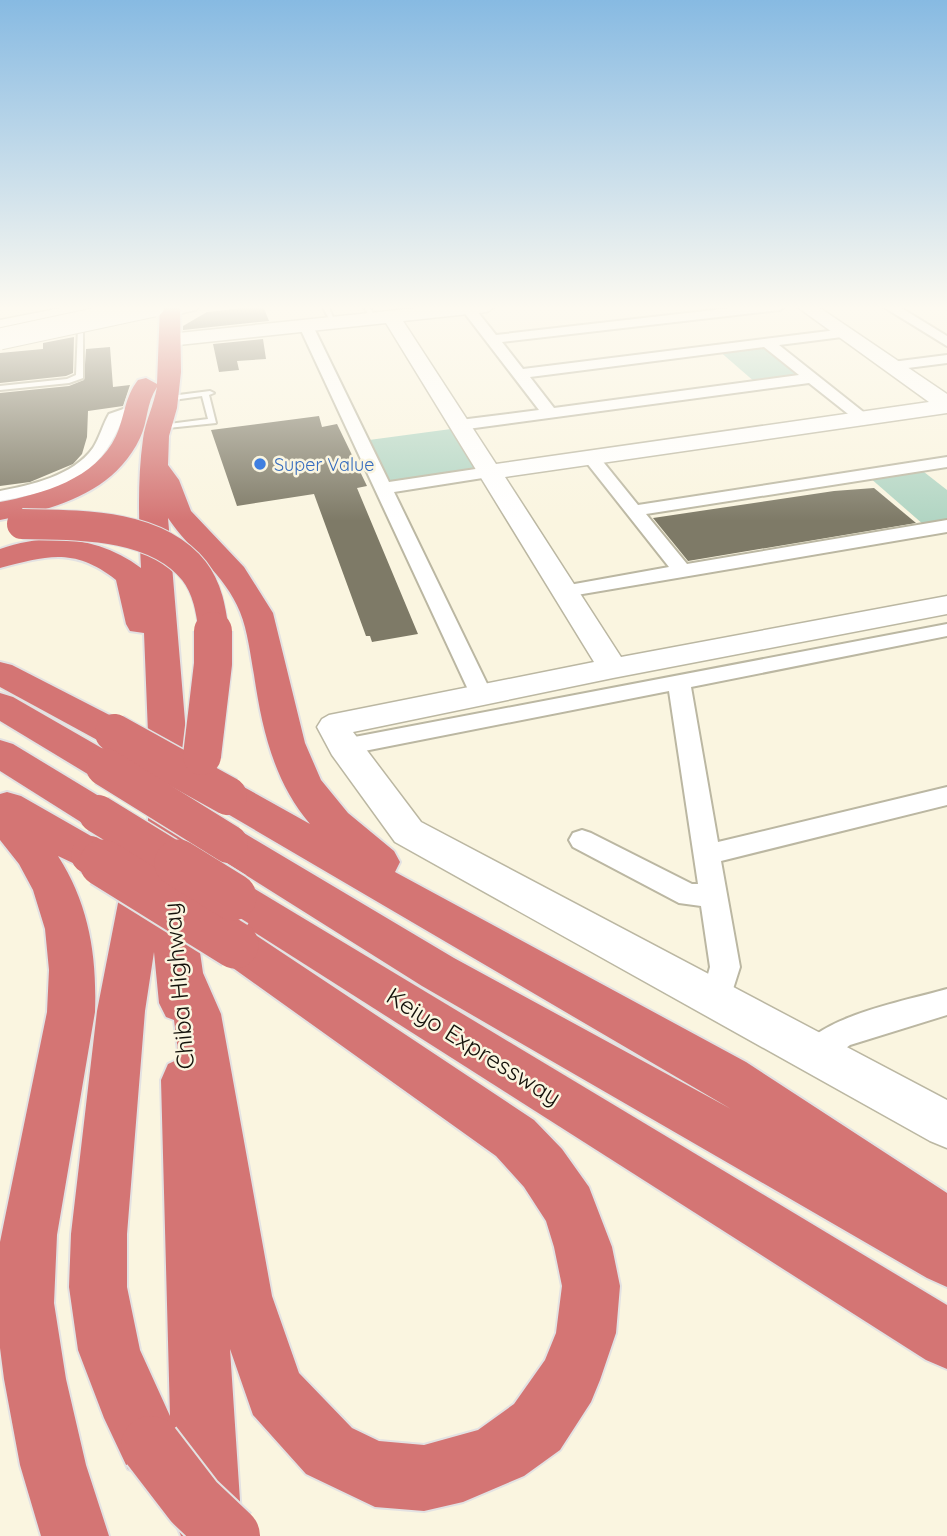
<svg xmlns="http://www.w3.org/2000/svg" width="947" height="1536" viewBox="0 0 947 1536" font-family="Quicksand,sans-serif">
<style>
.green{fill:#b1d5c3}
.building{fill:#7e7a67}
.lines{fill:none;stroke-linecap:round;stroke-linejoin:round}
.lane-casing{stroke:#bbb7a2;stroke-width:4}
.street-casing{stroke:#bbb7a2;stroke-width:4}
.secondary-casing{stroke:#bbb7a2;stroke-width:3}
.highway-casing{stroke:#e3e2e2;stroke-width:4}
.lane{fill:#fff;fill-rule:evenodd}
.street{fill:#fff;fill-rule:evenodd}
.secondary{fill:#fff;fill-rule:evenodd}
.highway{fill:#d47574;fill-rule:evenodd}
.secondary-bridge-casing{stroke:#bbb7a2;stroke-width:23;stroke-linecap:butt}
.highway-bridge-far3-casing{stroke:#e3e2e2;stroke-width:32;stroke-linecap:butt}
.highway-bridge-far2-casing{stroke:#e3e2e2;stroke-width:41;stroke-linecap:butt}
.highway-bridge-far1-casing{stroke:#e3e2e2;stroke-width:51;stroke-linecap:butt}
.highway-bridge-casing{stroke:#e3e2e2;stroke-width:64;stroke-linecap:butt}
.secondary-bridge{stroke:#fff;stroke-width:21}
.highway-bridge-far3{stroke:#d47574;stroke-width:30}
.highway-bridge-far2{stroke:#d47574;stroke-width:38}
.highway-bridge-far1{stroke:#d47574;stroke-width:47}
.highway-bridge{stroke:#d47574;stroke-width:60}
.shop-dot{fill:#3f7fe0;stroke:#faf5e0;stroke-width:2.5}
.labels{text-anchor:middle;dominant-baseline:central;stroke-width:5;stroke-linejoin:round;paint-order:stroke}
.far-shop-label{font-size:18px;fill:#366cbe;stroke:#faf5e0;text-anchor:start}
.near-street-label{font-size:24px;fill:#13110a;stroke:#faf5e0}
</style>
<rect width="100%" height="100%" fill="#faf5e0"/>
<!-- green -->
<g class="green">
<path d="M 760,345 L 768,347 L 802,374 L 756,383 L 718,350 Z"/>
<path d="M 451,429 L 476,468 L 472,472 L 398,483 L 388,479 L 369,440 Z"/>
<path d="M 917,470 L 924,472 L 947,490 L 947,521 L 924,525 L 869,477 Z"/>
</g>
<!-- building -->
<g class="building">
<path d="M 263,306 L 269,321 L 183,330 L 183,326 L 207,312 Z"/>
<path d="M 74,337 L 73,373 L 66,376 L 0,383 L 0,353 L 43,349 L 43,343 Z"/>
<path d="M 263,339 L 266,359 L 237,361 L 239,370 L 219,372 L 213,344 Z"/>
<path d="M 110,347 L 113,387 L 130,385 L 123,406 L 88,411 L 87,437 L 82,454 L 73,464 L 30,482 L 0,486 L 0,393 L 69,386 L 84,380 L 86,349 Z"/>
<path d="M 319,416 L 322,427 L 337,424 L 367,486 L 357,488 L 418,634 L 372,642 L 370,636 L 366,636 L 314,494 L 237,506 L 211,430 Z"/>
<path d="M 874,488 L 916,523 L 688,561 L 653,518 L 834,491 Z"/>
</g>
<g class="lines">
<!-- lane casing -->
<g class="lane-casing">
<g id="lane">
<path d="M 322,306 L 328,306 L 336,324 L 332,324 Z"/>
<path d="M 363,306 L 369,306 L 376,319 L 372,319 Z"/>
<path d="M 78,328 L 83,329 L 83,378 L 69,383 L 0,390 L 0,386 L 67,379 L 76,375 Z"/>
<path d="M 210,391 L 214,393 L 209,395 L 216,423 L 158,429 L 157,427 L 161,425 L 208,419 L 202,396 L 166,401 L 162,399 L 163,397 Z"/>
</g>
</g>
<!-- street casing -->
<g class="street-casing">
<g id="street">
<path d="M 463,306 L 473,306 L 496,335 L 749,306 L 786,306 L 780,310 L 502,342 L 523,369 L 845,329 L 852,333 L 850,336 L 779,345 L 871,418 L 869,421 L 857,421 L 809,383 L 460,430 L 454,428 L 452,425 L 454,422 L 460,420 L 539,410 L 463,311 ZM 764,347 L 799,375 L 554,408 L 530,377 Z"/>
<path d="M 882,306 L 898,306 L 947,336 L 947,346 Z"/>
<path d="M 306,322 L 313,326 L 389,482 L 489,467 L 498,472 L 489,477 L 394,492 L 493,696 L 490,701 L 482,703 L 474,701 L 471,696 L 299,326 Z"/>
<path d="M 947,355 L 947,363 L 892,370 L 885,366 L 892,362 Z"/>
<path d="M 135,405 L 143,410 L 122,420 C 97,481 61,490 0,501 L 0,491 C 31,485 73,476 93,448 C 100,437 103,424 109,414 Z"/>
<path d="M 590,452 L 596,453 L 638,505 L 947,457 L 947,467 L 646,514 L 687,564 L 947,520 L 947,532 L 565,597 L 558,595 L 555,591 L 558,587 L 669,567 L 582,457 Z"/>
<path d="M 947,624 L 947,636 L 691,687 L 718,842 L 947,787 L 947,805 L 721,861 L 740,967 L 727,1008 L 716,1012 L 705,1008 L 701,999 L 710,967 L 701,906 L 679,903 L 573,847 L 569,840 L 573,833 L 582,830 L 591,833 L 692,884 L 698,884 L 669,691 L 344,755 L 336,753 L 332,747 L 336,741 L 344,739 Z"/>
<path d="M 947,989 L 947,1015 L 850,1045 L 826,1063 L 815,1067 L 804,1063 L 799,1053 C 816,1017 909,1000 947,989 Z"/>
</g>
</g>
<!-- secondary casing -->
<g class="secondary-casing">
<g id="secondary">
<path d="M 71,306 L 105,306 L 96,312 L 0,332 L 0,320 Z"/>
<path d="M 165,306 L 198,306 L 196,310 L 170,316 L 161,310 Z"/>
<path d="M 437,306 L 496,306 L 487,312 L 403,321 L 496,464 L 929,402 L 796,306 L 817,306 L 947,394 L 947,413 L 505,477 L 621,657 L 947,596 L 947,614 L 613,678 L 353,732 L 421,822 L 947,1100 L 947,1148 L 930,1141 L 395,842 L 332,755 L 317,727 L 322,719 L 329,715 L 594,662 L 386,323 L 169,346 L 162,344 L 159,340 L 162,336 L 169,334 Z"/>
</g>
</g>
<!-- highway casing -->
<g class="highway-casing">
<g id="highway">
<path d="M 160,306 L 180,306 L 181,372 L 177,408 L 169,436 L 168,465 L 179,480 L 191,511 L 244,567 L 273,613 L 305,743 L 321,780 L 348,813 L 394,851 L 400,862 L 395,872 L 746,1062 L 947,1193 L 947,1287 L 927,1278 L 422,986 L 214,855 L 208,844 L 214,833 L 229,828 L 244,833 L 454,958 L 731,1109 L 214,806 L 208,796 L 214,786 L 228,782 L 242,786 L 310,824 C 274,782 262,729 254,675 C 250,654 248,632 240,612 C 225,574 190,551 168,518 L 186,733 L 190,883 L 203,973 L 221,1014 L 272,1296 L 299,1373 L 352,1428 L 379,1441 L 424,1445 L 478,1430 L 514,1404 L 545,1360 L 556,1333 L 562,1286 L 554,1247 L 546,1221 L 524,1187 L 496,1156 L 219,958 L 212,945 L 219,932 L 235,926 L 251,932 L 534,1120 L 562,1149 L 589,1187 L 612,1247 L 620,1286 L 616,1333 L 600,1380 L 591,1402 L 560,1450 L 524,1476 L 463,1502 L 424,1511 L 375,1507 L 306,1474 L 253,1415 L 230,1349 L 241,1516 L 233,1536 L 181,1536 L 173,1516 L 172,1470 L 151,1478 L 128,1469 L 104,1418 L 78,1350 L 69,1287 L 71,1234 L 97,1011 L 126,862 L 132,851 L 148,846 L 148,733 L 144,633 L 130,631 L 126,624 L 116,580 C 74,547 47,556 0,568 L 0,549 C 49,532 99,537 141,568 C 139,526 137,481 143,439 C 145,422 154,405 157,387 C 146,403 148,422 140,438 C 114,493 55,509 0,520 L 0,502 C 42,494 96,479 116,436 C 125,417 124,398 138,380 L 146,378 L 157,384 ZM 154,952 L 159,1003 L 166,1017 L 174,1020 L 179,1059 L 168,1064 L 161,1080 L 170,1416 L 140,1350 L 127,1287 L 127,1234 L 145,1011 Z"/>
<path d="M 0,662 L 12,665 L 127,724 L 133,733 L 127,742 L 114,745 L 101,742 L 0,687 Z"/>
<path d="M 0,693 L 13,697 L 119,758 L 124,767 L 119,776 L 105,780 L 91,776 L 0,721 Z"/>
<path d="M 0,740 L 13,744 L 112,804 L 118,814 L 112,824 L 98,829 L 84,824 L 0,771 Z"/>
<path d="M 7,792 L 21,796 L 105,844 L 111,855 L 105,866 L 90,871 L 58,856 C 89,904 97,956 95,1012 L 57,1235 L 54,1303 L 66,1379 L 86,1465 L 109,1536 L 41,1536 L 20,1465 L 4,1379 L 0,1348 L 0,1242 L 47,1012 L 49,970 L 45,929 L 33,890 L 19,864 L 0,840 L 0,794 Z"/>
<path d="M 233,880 L 248,885 L 947,1305 L 947,1369 L 926,1360 L 218,909 L 211,897 L 218,885 Z"/>
</g>
</g>
<!-- lane -->
<use href="#lane" class="lane"/>
<!-- street -->
<use href="#street" class="street"/>
<!-- secondary -->
<use href="#secondary" class="secondary"/>
<!-- highway -->
<use href="#highway" class="highway"/>
<!-- secondary-bridge casing -->
<g class="secondary-bridge-casing">
<path id="secondary-bridge" d="M 0,339 L 154,306"/>
</g>
<!-- highway-bridge-far3 casing -->
<g class="highway-bridge-far3-casing">
<path id="highway-bridge-far3" d="M 22,524 C 78,525 156,523 194,571 C 208,589 211,611 214,632"/>
</g>
<!-- highway-bridge-far2 casing -->
<g class="highway-bridge-far2-casing">
<g id="highway-bridge-far2">
<path d="M 114,733 L 228,796"/>
<path d="M 202,756 L 213,664 L 213,631"/>
<path d="M 105,767 L 229,844"/>
<path d="M 98,814 L 181,865"/>
<path d="M 90,855 L 106,865"/>
</g>
</g>
<!-- highway-bridge-far1 casing -->
<g class="highway-bridge-far1-casing">
<g id="highway-bridge-far1">
<path d="M 103,863 L 235,945"/>
<path d="M 178,863 L 233,897"/>
</g>
</g>
<!-- highway-bridge casing -->
<g class="highway-bridge-casing">
<path id="highway-bridge" d="M 151,1446 L 194,1502 L 230,1536"/>
</g>
<!-- secondary-bridge -->
<use href="#secondary-bridge" class="secondary-bridge"/>
<!-- highway-bridge-far3 -->
<use href="#highway-bridge-far3" class="highway-bridge-far3"/>
<!-- highway-bridge-far2 -->
<use href="#highway-bridge-far2" class="highway-bridge-far2"/>
<!-- highway-bridge-far1 -->
<use href="#highway-bridge-far1" class="highway-bridge-far1"/>
<!-- highway-bridge -->
<use href="#highway-bridge" class="highway-bridge"/>
</g>
<!-- sky -->
<linearGradient id="sky" x2="0" y2="1"><stop stop-color="#87bae2"/><stop offset="0.59" stop-color="#fdfaf1"/><stop offset="1" stop-color="#fdfaf1" stop-opacity="0"/></linearGradient>
<rect width="947" height="521" fill="url(#sky)"/>
<!-- markers -->
<circle class="shop-dot" cx="260" cy="464" r="7"/>
<g class="labels">
<!-- far-shop labels -->
<g class="far-shop-label">
<text x="274" y="464">Super Value</text>
</g>
<!-- near-street labels -->
<g class="near-street-label">
<text transform="translate(178 986) rotate(-95)">Chiba Highway</text>
<text transform="translate(474 1046) rotate(32)">Keiyo Expressway</text>
</g>
</g>
</svg>
